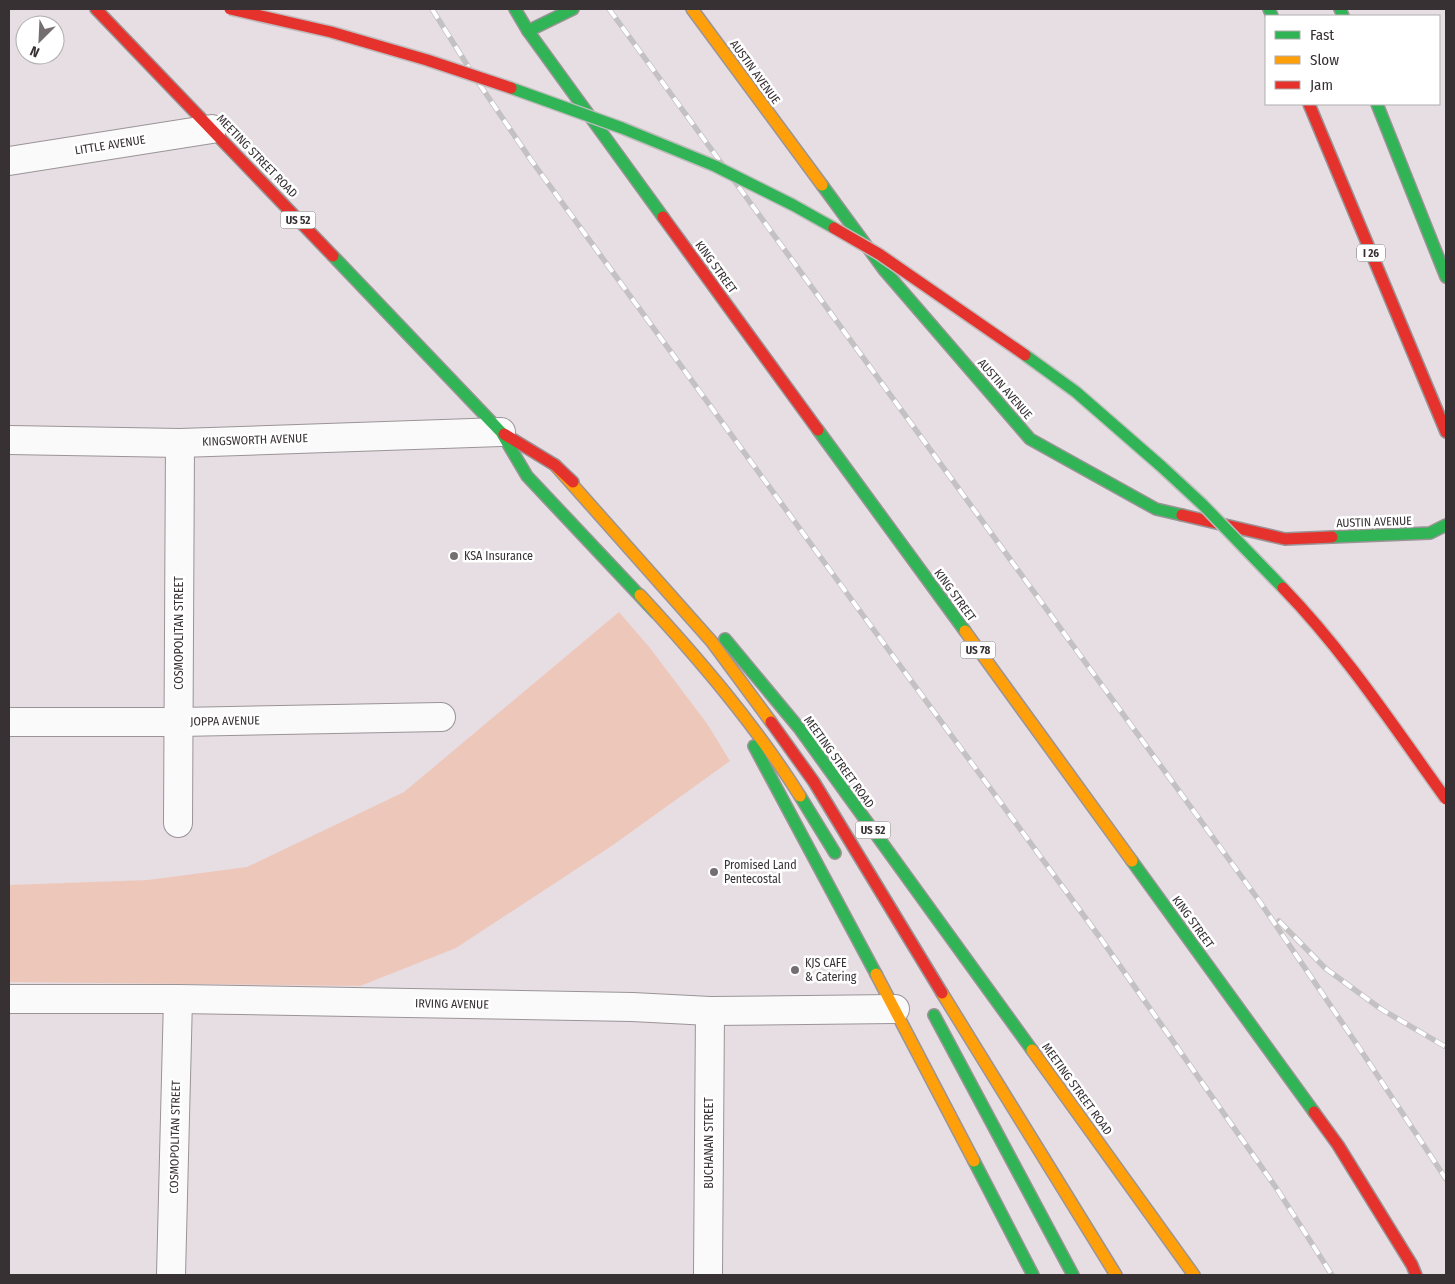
<svg xmlns="http://www.w3.org/2000/svg" width="1455" height="1284" viewBox="0 0 1455 1284" font-family="'Fira Sans Condensed',sans-serif">
<style>
.green{fill:#eec7bb}
.lines{fill:none;stroke-linecap:round;stroke-linejoin:round}
.street-casing{stroke:#9a9497;stroke-width:30}
.fast-casing{stroke:#9a9497;stroke-width:14}
.slow-casing{stroke:#9a9497;stroke-width:14}
.jam-casing{stroke:#9a9497;stroke-width:14}
.street{stroke:#fbfafb;stroke-width:28}
.fast{stroke:#30b455;stroke-width:11}
.slow{stroke:#ff9f0a;stroke-width:11}
.jam{stroke:#e5322d;stroke-width:11}
.rail-casing{stroke:#c4c1c3;stroke-width:5.5}
.rail{stroke:#fff;stroke-width:4;stroke-dasharray:11;stroke-linecap:butt}
.fast-bridge-casing{stroke:#bfbbbd;stroke-width:14;stroke-linecap:butt}
.jam-bridge-casing{stroke:#bfbbbd;stroke-width:14;stroke-linecap:butt}
.fast-bridge{stroke:#30b455;stroke-width:11}
.jam-bridge{stroke:#e5322d;stroke-width:11}
.poi-dot{fill:#746e71;stroke:#fff;stroke-width:2}
.labels{text-anchor:middle;dominant-baseline:central;stroke-width:5;stroke-linejoin:round;paint-order:stroke}
.shield{fill:#fff;stroke:#736f71;stroke-width:1}
.shield-label{font-size:11px;font-weight:bold;fill:#373134}
.street-label{font-size:12px;fill:#373134;stroke:#fff}
.poi-label{font-size:12px;fill:#373134;stroke:#fff;text-anchor:start}
</style>
<rect width="100%" height="100%" fill="#e6dee2"/>
<!-- green -->
<path class="green" d="M 619,612 L 650,648 L 708,725 L 730,761 L 613,845 L 456,948 L 360,986 L 9,982 L 9,885 L 148,880 L 247,867 L 404,792 Z"/>
<g class="lines">
<!-- street casing -->
<g class="street-casing">
<g id="street">
<path d="M 9,161 L 212,129"/>
<path d="M 9,440 L 180,443 L 501,432"/>
<path d="M 9,722 L 179,722 L 441,717"/>
<path d="M 178,823 L 180,443"/>
<path d="M 9,999 L 178,999 L 632,1007 L 710,1011 L 895,1009"/>
<path d="M 171,1275 L 178,999"/>
<path d="M 708,1275 L 710,1011"/>
</g>
</g>
<!-- fast casing -->
<g class="fast-casing">
<g id="fast">
<path d="M 515,9 L 528,31 L 663,217"/>
<path d="M 1269,9 L 1272,16"/>
<path d="M 1340,9 L 1343,16"/>
<path d="M 528,31 L 573,9"/>
<path d="M 1377,104 L 1446,277"/>
<path d="M 822,185 L 885,271 L 1030,439 L 1156,509 L 1182,515"/>
<path d="M 333,256 L 501,432 L 527,476 L 656,613"/>
<path d="M 818,430 L 965,631"/>
<path d="M 1332,537 L 1430,533 L 1446,525"/>
<path d="M 725,639 L 799,728 L 1032,1050"/>
<path d="M 754,746 L 876,974"/>
<path d="M 800,796 L 835,853"/>
<path d="M 1132,861 L 1314,1112"/>
<path d="M 934,1015 L 1073,1275"/>
<path d="M 974,1161 L 1033,1275"/>
</g>
</g>
<!-- slow casing -->
<g class="slow-casing">
<g id="slow">
<path d="M 692,9 L 822,185"/>
<path d="M 555,465 L 712,642 L 771,722"/>
<path d="M 640,595 C 698,658 754,723 800,796"/>
<path d="M 965,631 L 1132,861"/>
<path d="M 876,974 L 974,1161"/>
<path d="M 942,993 L 1116,1275"/>
<path d="M 1032,1050 L 1194,1275"/>
</g>
</g>
<!-- jam casing -->
<g class="jam-casing">
<g id="jam">
<path d="M 96,9 L 333,256"/>
<path d="M 1309,104 L 1446,432"/>
<path d="M 663,217 L 818,430"/>
<path d="M 504,434 L 555,465 L 573,482"/>
<path d="M 1182,515 L 1285,539 L 1332,537"/>
<path d="M 771,722 L 814,782 L 942,993"/>
<path d="M 1314,1112 L 1338,1145 L 1412,1265 L 1416,1275"/>
</g>
</g>
<!-- street -->
<use href="#street" class="street"/>
<!-- fast -->
<use href="#fast" class="fast"/>
<!-- slow -->
<use href="#slow" class="slow"/>
<!-- jam -->
<use href="#jam" class="jam"/>
<!-- rail casing -->
<g class="rail-casing">
<g id="rail">
<path d="M 432,9 L 476,79 L 531,160 L 843,588 L 1101,939 L 1277,1189 L 1332,1275"/>
<path d="M 609,9 L 1260,902 L 1358,1046 L 1446,1179"/>
<path d="M 1279,921 L 1325,968 L 1381,1009 L 1446,1047"/>
</g>
</g>
<!-- rail -->
<use href="#rail" class="rail"/>
<!-- fast-bridge casing -->
<g class="fast-bridge-casing">
<g id="fast-bridge">
<path d="M 511,88 L 622,128 L 715,166 L 793,205 L 834,228"/>
<path d="M 1025,355 L 1076,392 L 1162,467 L 1203,505 L 1283,588"/>
</g>
</g>
<!-- jam-bridge casing -->
<g class="jam-bridge-casing">
<g id="jam-bridge">
<path d="M 230,9 L 331,32 L 427,60 L 511,88"/>
<path d="M 834,228 L 879,254 L 1025,355"/>
<path d="M 1283,588 C 1345,652 1394,727 1446,799"/>
</g>
</g>
<!-- fast-bridge -->
<use href="#fast-bridge" class="fast-bridge"/>
<!-- jam-bridge -->
<use href="#jam-bridge" class="jam-bridge"/>
</g>
<!-- markers -->
<g class="poi-dot">
<circle cx="454" cy="556" r="5"/>
<circle cx="714" cy="872" r="5"/>
<circle cx="795" cy="970" r="5"/>
</g>
<g class="labels">
<!-- shield labels -->
<g class="shield">
<rect x="280.5" y="211.5" width="35" height="17" rx="4"/>
<rect x="1357" y="244.5" width="28" height="17" rx="4"/>
<rect x="960.5" y="641.5" width="35" height="17" rx="4"/>
<rect x="855.5" y="821.5" width="35" height="17" rx="4"/>
</g>
<g class="shield-label">
<text x="298" y="220">US 52</text>
<text x="1371" y="253">I 26</text>
<text x="978" y="650">US 78</text>
<text x="873" y="830">US 52</text>
</g>
<!-- street labels -->
<g class="street-label">
<text transform="translate(755 72) rotate(54)">AUSTIN AVENUE</text>
<text transform="translate(110 145) rotate(-9)">LITTLE AVENUE</text>
<text transform="translate(257 156) rotate(46)">MEETING STREET ROAD</text>
<text transform="translate(716 267) rotate(54)">KING STREET</text>
<text transform="translate(1005 389) rotate(49)">AUSTIN AVENUE</text>
<text transform="translate(255 440) rotate(-2)">KINGSWORTH AVENUE</text>
<text transform="translate(1374 522) rotate(-2)">AUSTIN AVENUE</text>
<text transform="translate(955 595) rotate(54)">KING STREET</text>
<text transform="translate(179 633) rotate(-90)">COSMOPOLITAN STREET</text>
<text transform="translate(225 721) rotate(-1)">JOPPA AVENUE</text>
<text transform="translate(839 762) rotate(54)">MEETING STREET ROAD</text>
<text transform="translate(1193 922) rotate(54)">KING STREET</text>
<text transform="translate(452 1004) rotate(1)">IRVING AVENUE</text>
<text transform="translate(1077 1089) rotate(54)">MEETING STREET ROAD</text>
<text transform="translate(175 1137) rotate(-89)">COSMOPOLITAN STREET</text>
<text transform="translate(709 1143) rotate(-90)">BUCHANAN STREET</text>
</g>
<!-- poi labels -->
<g class="poi-label">
<text x="464" y="556">KSA Insurance</text>
<text x="724" y="865">Promised Land<tspan x="724" dy="14">Pentecostal</tspan></text>
<text x="805" y="963">KJS CAFE<tspan x="805" dy="14">&amp; Catering</tspan></text>
</g>
</g>
<!-- border -->
<rect width="1455" height="1284" fill="none" stroke="#373134" stroke-width="20"/>
<!-- legend -->
<rect x="1265" y="15" width="175" height="90" fill="#ffffff" stroke="#afadae"/>
<rect x="1275" y="31" width="25" height="8" fill="#30b455" stroke="#afadae"/>
<text x="1310" y="40" font-size="15" fill="#373134">Fast</text>
<rect x="1275" y="56" width="25" height="8" fill="#ff9f0a" stroke="#afadae"/>
<text x="1310" y="65" font-size="15" fill="#373134">Slow</text>
<rect x="1275" y="81" width="25" height="8" fill="#e5322d" stroke="#afadae"/>
<text x="1310" y="90" font-size="15" fill="#373134">Jam</text>
<!-- north arrow -->
<g transform="translate(40 40) rotate(204)"><circle r="24" fill="#ffffff" stroke="#afadae"/>
<path d="M0-4L9 19L0 12L-9 19Z" fill="#746e71"/>
<text y="-8" font-size="14" font-weight="bold" text-anchor="middle" fill="#373134">N</text>
</g>
</svg>
